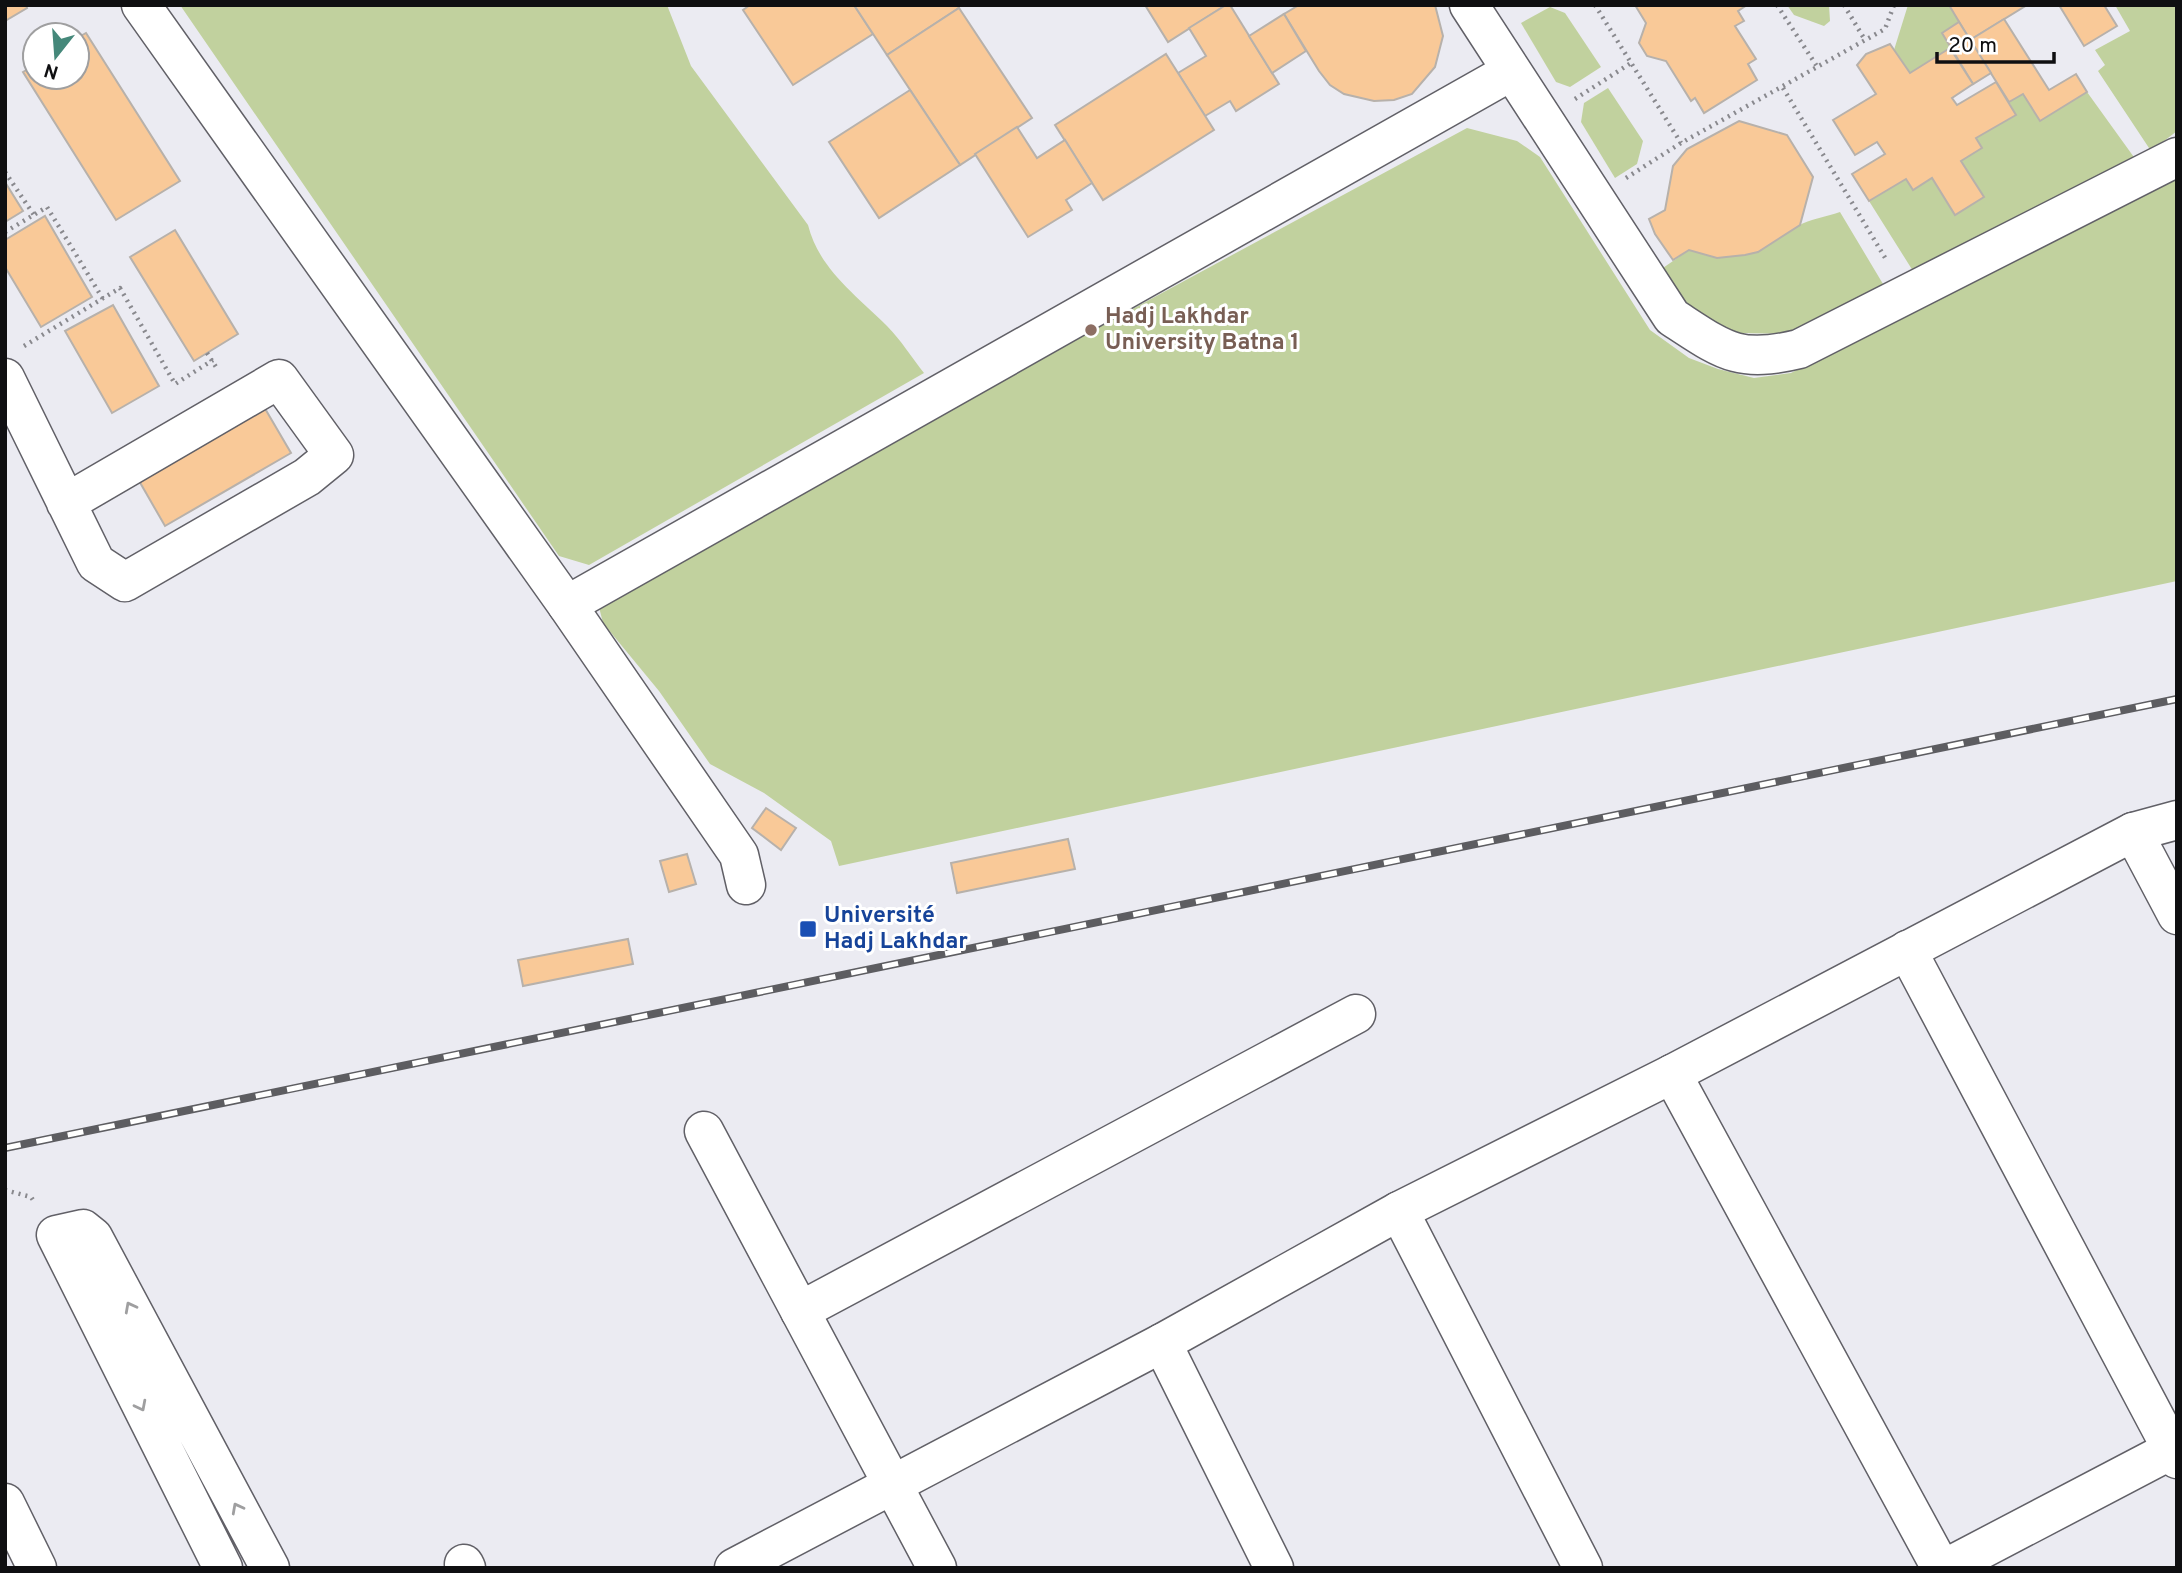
<svg xmlns="http://www.w3.org/2000/svg" width="2182" height="1573" viewBox="0 0 2182 1573" font-family="Overpass,sans-serif">
<style>
.green{fill:#c1d19e}
.building{fill:#f9c998;stroke:#b7b1ab;stroke-width:2}
.lines{fill:none;stroke-linecap:round;stroke-linejoin:round}
.minor-casing{stroke:#616067;stroke-width:41}
.path{stroke:#89898e;stroke-width:4.5;stroke-dasharray:2 5;stroke-linecap:butt}
.minor{stroke:#fff;stroke-width:38}
.rail-casing{stroke:#5d5d61;stroke-width:8}
.rail{stroke:#fff;stroke-width:5;stroke-dasharray:16;stroke-linecap:butt}
.oneway{stroke:#9f9fa0}
.education-dot{fill:#8d6e63;stroke:#fff;stroke-width:2.5}
.transit-dot{fill:#1a4fb4;stroke:#fff;stroke-width:2.5}
.labels{text-anchor:middle;dominant-baseline:central;stroke-width:6;stroke-linejoin:round;paint-order:stroke}
.education-label{font-size:23px;font-weight:bold;fill:#785e54;stroke:#fff;text-anchor:start}
.transit-label{font-size:23px;font-weight:bold;fill:#164399;stroke:#fff;text-anchor:start}
</style>
<rect width="100%" height="100%" fill="#ebebf2"/>
<!-- green -->
<g class="green">
<path d="M 180,5 L 667,5 L 691,66 L 808,225 C 819,269 856,295 887,326 C 901,340 912,358 924,373 L 589,565 L 559,556 Z"/>
<path d="M 1787,5 L 1829,5 L 1830,21 L 1824,26 L 1794,15 Z"/>
<path d="M 1908,5 L 1949,5 L 1959,22 L 1942,33 L 1950,48 L 1910,73 L 1894,50 Z"/>
<path d="M 2115,5 L 2177,5 L 2177,131 L 2151,151 L 2098,71 L 2105,65 L 2095,50 L 2130,31 Z"/>
<path d="M 1550,7 L 1565,13 L 1601,67 L 1570,87 L 1556,82 L 1521,23 Z"/>
<path d="M 1608,88 L 1643,141 L 1637,164 L 1615,178 L 1581,122 L 1584,103 Z"/>
<path d="M 2087,92 L 2136,160 L 1913,271 L 1869,201 L 1906,179 L 1913,190 L 1932,178 L 1955,215 L 1984,197 L 1961,161 L 1982,148 L 1976,138 L 2016,115 L 2009,102 L 2023,94 L 2040,120 Z"/>
<path d="M 1467,128 L 1517,141 L 1540,157 L 1650,330 L 1689,358 L 1718,369 L 1754,378 L 1791,373 L 2177,172 L 2177,581 L 839,866 L 831,841 L 764,793 L 710,764 L 659,691 L 603,623 L 598,603 L 609,592 Z"/>
<path d="M 1840,212 L 1886,289 L 1788,334 L 1738,333 L 1693,312 L 1660,270 L 1689,250 C 1739,267 1755,250 1798,226 C 1810,219 1826,217 1840,212 Z"/>
</g>
<!-- building -->
<g class="building">
<path d="M 5,5 L 26,5 L 27,8 L 5,21 Z"/>
<path d="M 750,5 L 854,5 L 873,34 L 793,85 L 743,10 Z"/>
<path d="M 854,5 L 957,5 L 959,8 L 887,55 Z"/>
<path d="M 1145,5 L 1226,5 L 1168,42 Z"/>
<path d="M 1226,5 L 1230,5 L 1279,84 L 1236,111 L 1230,101 L 1205,116 L 1178,73 L 1206,56 L 1189,28 Z"/>
<path d="M 1299,5 L 1435,5 L 1443,36 L 1435,67 L 1412,94 L 1394,100 L 1374,101 L 1344,94 L 1330,85 L 1319,71 L 1284,14 Z"/>
<path d="M 1635,5 L 1747,5 L 1738,11 L 1744,21 L 1735,26 L 1756,59 L 1748,64 L 1757,80 L 1704,113 L 1695,98 L 1691,101 L 1666,61 L 1647,56 L 1639,43 L 1646,23 Z"/>
<path d="M 1949,5 L 2027,5 L 1970,40 Z"/>
<path d="M 2059,5 L 2104,5 L 2117,26 L 2084,46 Z"/>
<path d="M 959,8 L 1032,118 L 960,165 L 887,55 Z"/>
<path d="M 1284,14 L 1306,51 L 1272,73 L 1249,36 Z"/>
<path d="M 2004,19 L 2049,90 L 2076,74 L 2087,92 L 2040,121 L 2023,94 L 2009,102 L 1970,40 Z"/>
<path d="M 1959,22 L 1991,73 L 1973,84 L 1942,33 Z"/>
<path d="M 86,33 L 180,181 L 116,220 L 23,72 L 35,65 L 35,77 L 77,77 L 77,38 Z"/>
<path d="M 1890,44 L 1910,73 L 1950,48 L 1973,84 L 1952,98 L 1957,105 L 1996,82 L 2016,115 L 1976,138 L 1982,148 L 1961,161 L 1984,197 L 1955,215 L 1932,178 L 1913,190 L 1906,179 L 1869,201 L 1852,174 L 1885,154 L 1877,142 L 1855,155 L 1833,120 L 1876,94 L 1857,65 L 1866,54 Z"/>
<path d="M 1166,54 L 1214,130 L 1103,200 L 1055,125 Z"/>
<path d="M 910,90 L 960,165 L 879,218 L 829,142 Z"/>
<path d="M 1739,121 L 1787,135 L 1813,177 L 1800,225 L 1758,252 L 1745,255 L 1717,258 L 1689,250 L 1673,260 L 1655,234 L 1649,219 L 1665,210 L 1673,166 L 1687,149 Z"/>
<path d="M 1017,127 L 1037,158 L 1065,140 L 1092,183 L 1066,200 L 1072,210 L 1028,237 L 975,154 Z"/>
<path d="M 5,182 L 23,211 L 5,222 Z"/>
<path d="M 45,216 L 92,297 L 41,327 L 5,267 L 5,240 Z"/>
<path d="M 175,230 L 238,334 L 194,361 L 130,257 Z"/>
<path d="M 113,305 L 159,386 L 112,413 L 65,331 Z"/>
<path d="M 260,400 L 291,453 L 165,526 L 134,472 Z"/>
<path d="M 766,808 L 796,828 L 781,850 L 752,828 Z"/>
<path d="M 1068,839 L 1075,869 L 957,893 L 951,863 Z"/>
<path d="M 687,854 L 696,884 L 669,892 L 660,861 Z"/>
<path d="M 628,939 L 633,964 L 523,986 L 518,960 Z"/>
</g>
<g class="lines">
<!-- minor casing -->
<g class="minor-casing">
<g id="minor">
<path d="M 141,5 L 567,605 L 739,855 L 746,885"/>
<path d="M 1469,5 L 1672,317 C 1723,350 1737,364 1799,349 L 2177,157"/>
<path d="M 5,378 L 96,563 L 125,582 L 307,477 L 334,455 L 279,379 L 66,503"/>
<path d="M 567,605 L 1510,72"/>
<path d="M 2133,832 L 2177,915"/>
<path d="M 1907,950 L 2177,1459"/>
<path d="M 1672,1074 L 1941,1568"/>
<path d="M 704,1131 L 937,1568"/>
<path d="M 1399,1211 L 1583,1568"/>
<path d="M 800,1311 L 1356,1014"/>
<path d="M 1162,1343 L 1274,1568"/>
<path d="M 5,1503 L 37,1568"/>
<path d="M 464,1564 L 466,1568"/>
<path d="M 223,1568 L 56,1235 L 83,1229 L 93,1237 L 270,1568"/>
<path d="M 734,1568 L 1162,1343 L 1399,1211 L 1672,1074 L 2133,832 L 2177,820"/>
<path d="M 1946,1568 L 2177,1447"/>
</g>
</g>
<!-- path -->
<g class="path">
<path d="M 1595,5 L 1681,143"/>
<path d="M 1777,5 L 1818,68"/>
<path d="M 1844,5 L 1865,40"/>
<path d="M 1783,88 L 1887,261"/>
<path d="M 1575,99 L 1631,63"/>
<path d="M 5,172 L 34,215"/>
<path d="M 1626,178 L 1681,143 L 1885,29 L 1894,5"/>
<path d="M 5,232 L 47,207 L 103,299"/>
<path d="M 24,346 L 120,288 L 175,384 L 213,360"/>
<path d="M 207,353 L 218,370"/>
<path d="M 5,1190 L 31,1197 L 35,1203"/>
</g>
<!-- minor -->
<use href="#minor" class="minor"/>
<!-- rail casing -->
<g class="rail-casing">
<path id="rail" d="M 5,1148 L 2177,699"/>
</g>
<!-- rail -->
<use href="#rail" class="rail"/>
</g>
<!-- one-way arrows -->
<defs><path id="oneway-chevron" d="M-2-3.5L2.5 0L-2 3.5" fill="none" stroke-width="1.6" stroke-linecap="round" stroke-linejoin="round" transform="scale(1.75)"/></defs>
<g class="oneway">
<use href="#oneway-chevron" transform="translate(130 1307) rotate(-118)"/>
<use href="#oneway-chevron" transform="translate(141 1406) rotate(63)"/>
<use href="#oneway-chevron" transform="translate(237 1508) rotate(-118)"/>
</g>
<!-- markers -->
<circle class="education-dot" cx="1091" cy="330" r="7"/>
<rect class="transit-dot" x="799" y="920" width="18" height="18" rx="3.5"/>
<g class="labels">
<!-- education labels -->
<g class="education-label">
<text x="1105" y="317">Hadj Lakhdar<tspan x="1105" dy="26">University Batna 1</tspan></text>
</g>
<!-- transit labels -->
<g class="transit-label">
<text x="824" y="916">Université<tspan x="824" dy="26">Hadj Lakhdar</tspan></text>
</g>
</g>
<!-- border -->
<rect width="2182" height="1573" fill="none" stroke="#0f0f11" stroke-width="14"/>
<!-- north arrow -->
<g transform="translate(56 56) rotate(197)"><circle r="33" fill="#ffffff" stroke="#9f9fa0" stroke-width="2"/>
<path d="M0-5L12 26L0 18L-12 26Z" fill="#45887a"/>
<text y="-10" font-size="19" font-weight="bold" text-anchor="middle" fill="#0f0f11">N</text>
</g>
<!-- scale -->
<path d="M1937 52v10h117v-10" fill="none" stroke="#0f0f11" stroke-width="3.5"/>
<text x="1948" y="52" font-size="21" fill="#0f0f11" stroke="#ffffff" stroke-width="5" paint-order="stroke">20 m</text>
</svg>
